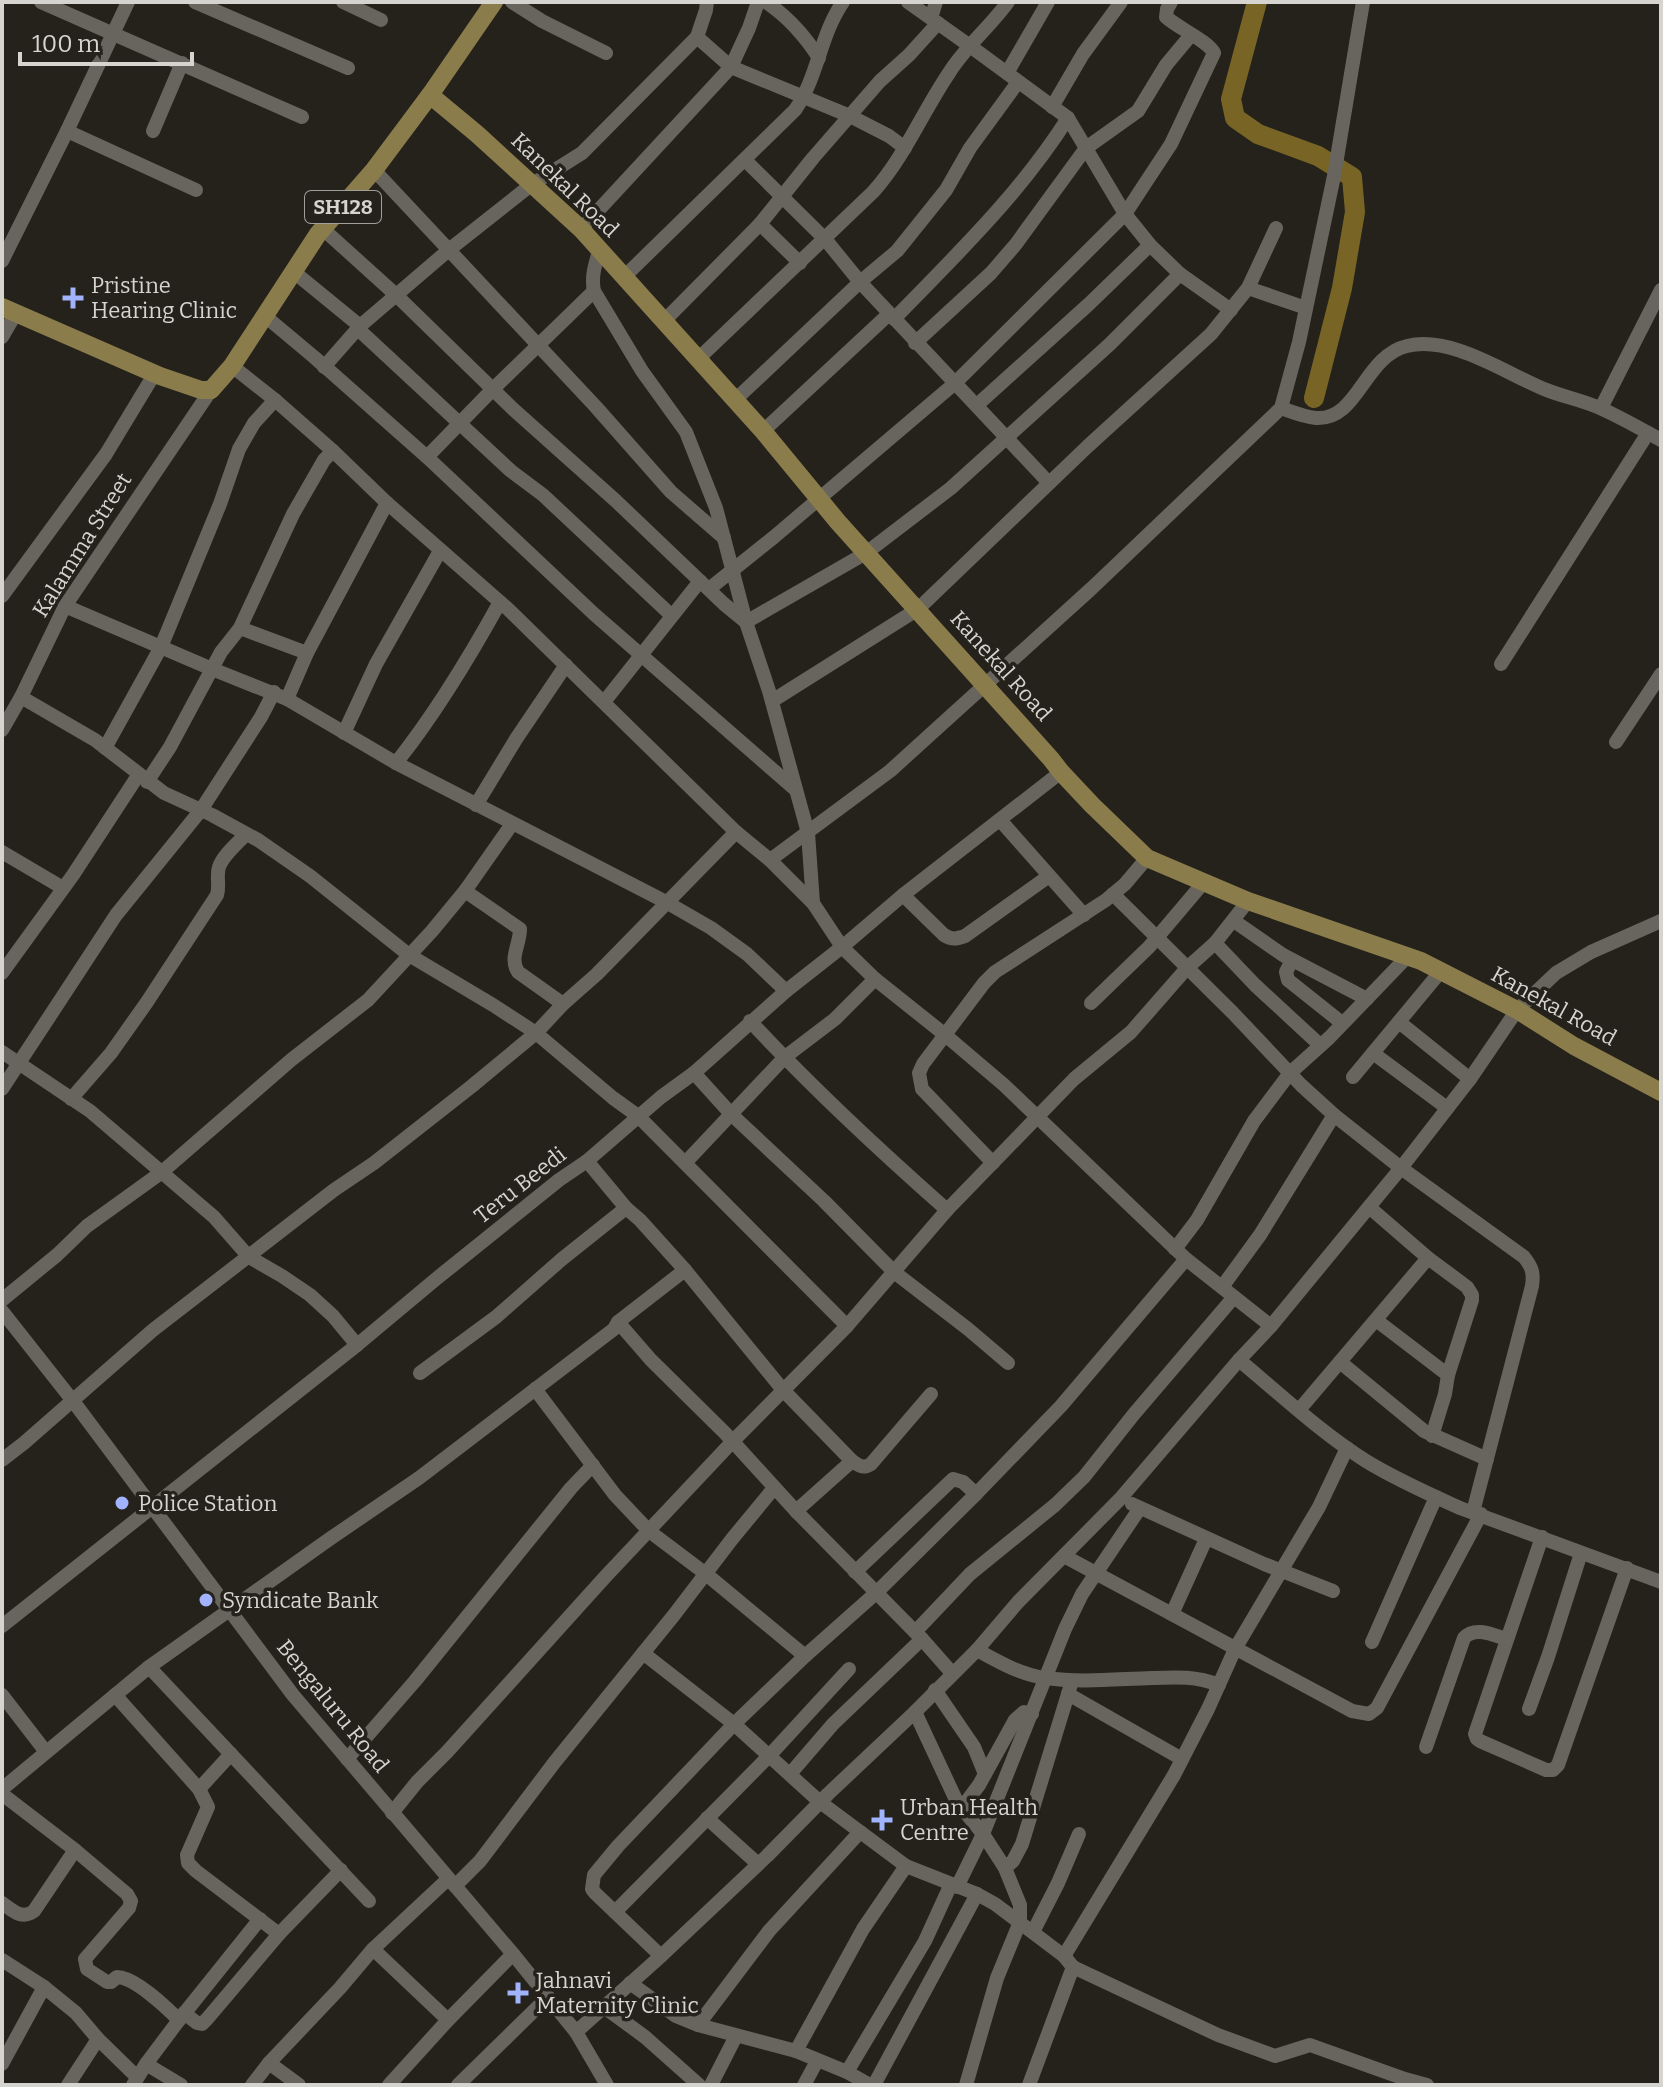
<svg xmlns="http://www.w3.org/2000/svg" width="1663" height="2087" viewBox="0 0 1663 2087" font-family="Bitter,serif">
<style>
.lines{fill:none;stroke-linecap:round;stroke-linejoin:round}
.river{stroke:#786525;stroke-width:20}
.minor{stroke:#67655d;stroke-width:14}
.major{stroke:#8b7c4b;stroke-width:18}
.poi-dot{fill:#a1b3fd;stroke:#24221b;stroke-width:3}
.labels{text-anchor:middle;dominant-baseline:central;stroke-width:7;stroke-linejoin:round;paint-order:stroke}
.shield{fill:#24221b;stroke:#a09f99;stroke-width:2}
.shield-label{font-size:20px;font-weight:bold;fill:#d5d4cf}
.street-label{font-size:22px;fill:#d5d4cf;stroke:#24221b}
.poi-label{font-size:22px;fill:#d5d4cf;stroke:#24221b;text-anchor:start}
</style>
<rect width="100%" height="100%" fill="#24221b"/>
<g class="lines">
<!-- river -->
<path class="river" d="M 1257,2 L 1231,99 L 1235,118 L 1258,134 L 1318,156 L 1352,177 L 1355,212 L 1342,288 L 1314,398"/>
<!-- minor -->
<g class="minor">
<path d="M 41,2 L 302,117"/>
<path d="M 195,2 L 348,68"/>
<path d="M 343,2 L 381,20"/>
<path d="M 512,2 L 542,21 L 606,53"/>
<path d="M 766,2 C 788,17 805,36 819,58"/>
<path d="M 908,2 L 970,46 L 1068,118 L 1125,214 L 1150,245 L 1180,274 L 1231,310"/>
<path d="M 931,18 L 936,2"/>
<path d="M 697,37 L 731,67 L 850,116 L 889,136 L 905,148"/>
<path d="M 1007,73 L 1048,2"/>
<path d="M 1052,107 L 1083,54 L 1121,2"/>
<path d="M 67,131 L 196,190"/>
<path d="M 153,131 L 182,63"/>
<path d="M 745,160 L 825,239 L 860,282 L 1049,483"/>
<path d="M 374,170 L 596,407 L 671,492 L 724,538"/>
<path d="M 760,224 L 800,263"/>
<path d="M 323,229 L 395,294 L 513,409 L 616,501 L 724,604 L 746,622 L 866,553 L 951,488 L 1110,344 L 1180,274"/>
<path d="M 581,229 L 731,67 L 749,28 L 758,2"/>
<path d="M 599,251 C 595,265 591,277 594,291 L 642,371 L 686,432 L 716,508 L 746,622 L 769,691 L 808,833 L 813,903"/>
<path d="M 2,261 L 67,131 L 128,2"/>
<path d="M 294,272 L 360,326"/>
<path d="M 624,277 L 795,110 C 818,77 820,35 843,2"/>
<path d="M 1248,288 L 1306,308"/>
<path d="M 265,316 L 314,357 L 427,457 L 594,614 L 796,790"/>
<path d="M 894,319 C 956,255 1019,195 1068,118"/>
<path d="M 664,321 L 760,224 L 813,158 L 880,81 L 909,55 L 938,23"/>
<path d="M 358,329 L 511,471 L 543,495 L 671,615"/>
<path d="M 2,337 L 16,313"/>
<path d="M 915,343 L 991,273 L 1016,244 L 1086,148 L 1138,111 L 1166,65 L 1191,35"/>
<path d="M 698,359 L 873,192 C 905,156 922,113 949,73 C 965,47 990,27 1008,2"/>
<path d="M 232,366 L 275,400 L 333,451 L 387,503 L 508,609 L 736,832 L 770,860 L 813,903 L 842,947 L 875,979 L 944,1034 L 1004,1085 L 1186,1259 L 1271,1326"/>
<path d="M 324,367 L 360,326 L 450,249 L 531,185 L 582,153 L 697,37 L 706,10 L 707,2"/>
<path d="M 735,400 L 860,282 L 897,251 L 946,190 L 970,148 L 1018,82"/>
<path d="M 977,405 L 1089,304 L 1150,245"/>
<path d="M 1281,408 C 1292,412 1304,417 1316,418 C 1358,421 1364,356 1407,346 C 1451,335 1505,373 1544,389 C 1563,397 1583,400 1602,409 C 1622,418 1641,429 1661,440"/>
<path d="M 1601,408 L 1661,290"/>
<path d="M 763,431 L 889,314"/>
<path d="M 427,457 L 493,389 L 594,291"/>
<path d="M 709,589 L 774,537 L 954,384 L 1125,214 L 1171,144 L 1214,53 C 1208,41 1178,28 1166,17 L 1167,9 L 1171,2"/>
<path d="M 2,596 L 106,454 L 155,373"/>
<path d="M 65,606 L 212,669 L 287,699 L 396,763 L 666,902 L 711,928 L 747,954 L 786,991"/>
<path d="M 240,628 L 307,653"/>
<path d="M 1501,664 L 1648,433"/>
<path d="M 21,697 L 95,740 L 164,793 L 212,815 L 258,840 L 310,876 L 409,955 L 493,1005 L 536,1033 L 613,1098 L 638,1116 L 847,1326"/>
<path d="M 287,699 L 307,653 L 387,503"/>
<path d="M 772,701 L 918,609 L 1088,446 L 1211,334 L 1248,288 L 1276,228"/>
<path d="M 604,702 L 700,581"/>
<path d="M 2,730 L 21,697 L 65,606 L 211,390"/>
<path d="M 344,733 L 376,664 L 440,551"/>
<path d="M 1616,742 L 1661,674"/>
<path d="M 105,748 L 161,647 L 220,504 L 239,449 L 254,423 L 275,400"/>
<path d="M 396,763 C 436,713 469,658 500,602"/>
<path d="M 147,782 L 170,747 L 221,652 L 240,628 L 293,514 L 324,460 L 333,451"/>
<path d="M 476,805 L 516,739 L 566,665"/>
<path d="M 1000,820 L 1084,915"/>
<path d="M 2,852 L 63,888"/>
<path d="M 770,860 L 890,771 L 1092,588 L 1281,408 L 1299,342 L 1334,176 L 1363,2"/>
<path d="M 465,891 L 520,929 C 520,945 509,958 518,972 L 563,1004"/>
<path d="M 1113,894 L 1233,1013 L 1301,1085 L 1334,1115 L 1401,1168 L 1524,1257 C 1532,1267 1534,1273 1532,1286 L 1473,1512"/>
<path d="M 903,895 L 944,935 C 952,940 956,939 965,936 L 1049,876"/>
<path d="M 1234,921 L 1283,955 L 1367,999"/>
<path d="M 1215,943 L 1255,985 L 1320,1045"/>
<path d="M 1292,960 L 1286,972 L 1288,980 L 1342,1023"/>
<path d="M 2,973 L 73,875 L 139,774"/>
<path d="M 1091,1003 L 1149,947 L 1204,882"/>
<path d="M 750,1021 C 812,1088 879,1150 947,1210"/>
<path d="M 1399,1022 L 1470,1079"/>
<path d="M 2,1052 L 90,1111 L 214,1217 L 249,1257 L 282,1276 L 310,1295 L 333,1316 L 357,1345"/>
<path d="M 1373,1053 L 1447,1108"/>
<path d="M 694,1073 L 732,1115 L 824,1201 L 894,1272 L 968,1329 L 1008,1363"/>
<path d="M 1353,1077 L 1441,971"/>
<path d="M 2,1089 L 116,915 L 201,810 L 261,717 L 274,692"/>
<path d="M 71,1099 L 111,1053 L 147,1002 L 217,895 C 220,885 216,876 219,867 C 223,855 238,843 246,834"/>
<path d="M 685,1163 L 785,1057 L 835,1019 L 875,979"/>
<path d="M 993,1163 L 922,1089 L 919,1073 L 923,1064 L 984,983 L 995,972 L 1106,900 L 1125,884 L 1147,858"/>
<path d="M 1369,1207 L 1428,1258 L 1467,1287 L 1472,1295 L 1472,1300 L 1448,1375 L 1445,1394 L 1432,1436"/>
<path d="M 1175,1249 L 1197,1220 L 1254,1121 L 1290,1073 L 1329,1038 L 1408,956"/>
<path d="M 685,1270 L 783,1390 L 852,1461 C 860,1466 863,1469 871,1464 L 931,1394"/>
<path d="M 1222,1287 L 1260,1235 L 1334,1115"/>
<path d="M 2,1300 L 57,1255 L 87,1226 L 162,1172 L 291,1060 L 368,1000 L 432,931 L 465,891 L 512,824"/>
<path d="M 2,1311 L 73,1401 L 293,1695 L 513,1954 L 576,2032 L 607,2085"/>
<path d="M 1376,1320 L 1448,1375"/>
<path d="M 618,1322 L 651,1360 L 725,1433 L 796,1511 L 922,1639 L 952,1673"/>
<path d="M 1239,1360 C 1280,1394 1320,1432 1366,1461 C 1395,1479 1429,1494 1460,1508 L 1661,1582"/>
<path d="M 1340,1362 L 1424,1431 L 1487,1459"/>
<path d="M 420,1373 L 496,1317 L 562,1259 L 626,1208"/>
<path d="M 535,1389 L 615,1495 L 649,1531 L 706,1574 L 805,1656"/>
<path d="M 1299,1410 L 1428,1258"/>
<path d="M 2,1460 L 24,1443 L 153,1330 L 334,1190 L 374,1163 L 472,1086 L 536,1033 L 563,1004 L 597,974 L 736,832"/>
<path d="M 1132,1504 L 1264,1564 L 1333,1591"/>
<path d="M 796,1511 L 852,1461"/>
<path d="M 1542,1537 L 1475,1734 L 1477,1739 L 1480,1741 L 1546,1770 L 1553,1770 L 1558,1765 L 1627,1568"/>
<path d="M 1064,1556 L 1352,1711 L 1369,1714 L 1377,1708 L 1481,1514"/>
<path d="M 855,1572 L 953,1479 L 963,1482 L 976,1494"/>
<path d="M 1172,1614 L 1206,1539"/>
<path d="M 2,1626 L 357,1345 L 436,1279 L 559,1180 L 587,1161 L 661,1097 L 694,1073 L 786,991 L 842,947 L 903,895 L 1061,772"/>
<path d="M 915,1632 L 970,1574 L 1055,1505 L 1084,1477 L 1134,1414 L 1234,1297"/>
<path d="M 1372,1642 L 1436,1497"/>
<path d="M 977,1650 C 999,1662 1021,1675 1046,1678 C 1081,1683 1117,1679 1152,1678 C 1176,1677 1196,1676 1219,1685"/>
<path d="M 643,1653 L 734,1724 L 820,1802 L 906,1866 L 977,1894 L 995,1904 L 1064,1956 L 1073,1967 L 1029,2085"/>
<path d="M 149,1667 L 369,1901"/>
<path d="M 935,1690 L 974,1747 L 985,1774"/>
<path d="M 1068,1694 L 1182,1759"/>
<path d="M 2,1695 L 46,1752"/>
<path d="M 115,1695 L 199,1789 L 208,1807 L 187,1855 L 188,1863 L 196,1871 L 279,1934"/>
<path d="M 1529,1709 L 1548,1657 L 1581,1553"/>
<path d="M 915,1712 L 957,1802 L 983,1834 L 1005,1868 L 1020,1905 L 1020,1922 L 997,1978 L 966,2085"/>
<path d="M 1426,1747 L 1464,1638 C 1475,1626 1493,1635 1506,1639"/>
<path d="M 347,1759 L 415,1681 L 571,1488 L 593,1465"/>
<path d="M 790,1774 L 833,1724 L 922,1639"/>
<path d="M 2,1789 L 149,1667 L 331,1538 L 419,1478 L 614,1329 L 618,1322 L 685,1270 L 640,1220 L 626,1208 L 587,1161"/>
<path d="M 199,1789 L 231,1754"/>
<path d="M 2,1794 L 75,1850 L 127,1894 L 131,1901 L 129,1908 L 85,1959 L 87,1969 L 107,1982 L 111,1982 L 117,1977 C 134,1977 166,2007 179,2020"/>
<path d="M 961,1809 L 979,1785 L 1015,1720 L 1024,1712 L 1032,1714"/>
<path d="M 392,1813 L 417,1782 L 447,1752 L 605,1577 L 733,1441 L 847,1326 L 947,1210 L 1074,1079 L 1131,1032 L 1187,968 L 1215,943 L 1248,901"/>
<path d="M 707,1818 L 758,1864"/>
<path d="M 1005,1868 L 1013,1861 L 1022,1844 L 1072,1681"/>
<path d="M 455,1886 L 480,1861 L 554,1763 L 674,1615 L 732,1539 L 774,1488"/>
<path d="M 957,1887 L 983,1834 L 1065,1629 L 1082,1594 L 1140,1508"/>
<path d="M 2,1903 C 13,1911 22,1920 34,1911 L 75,1850"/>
<path d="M 615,1912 L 769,1756 L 849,1669"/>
<path d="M 1033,1932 L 1058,1883 L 1079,1834"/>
<path d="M 661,1956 L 595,1893 L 592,1889 L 594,1875 L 618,1846 L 734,1724 L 805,1656 L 876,1593 L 976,1494 L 1061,1406 L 1186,1259"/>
<path d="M 1064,1956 L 1174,1775 L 1208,1709 L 1235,1649 L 1319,1507 L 1347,1448"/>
<path d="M 2,1960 L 44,1987 L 76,2013 L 98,2039 L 137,2077"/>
<path d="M 1073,1967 L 1218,2035 L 1275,2056 L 1310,2045 L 1405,2079 L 1427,2085"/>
<path d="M 630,1983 L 676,2016 L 698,2025 L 796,2051 L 847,2072 L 870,2085"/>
<path d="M 604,2007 L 645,2037 L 699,2085"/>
<path d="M 184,2013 L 197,2023 L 202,2024 L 207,2019 L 279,1934 L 341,1870"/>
<path d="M 448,2020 L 373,1949 L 448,1879"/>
<path d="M 698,2025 L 769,1931 L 860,1832"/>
<path d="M 576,2032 L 661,1956 L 767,1856 L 828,1794 L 915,1712 L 977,1650 L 1018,1602 L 1120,1499 L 1239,1360 L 1271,1326 L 1401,1168 L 1470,1079 L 1517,1010 L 1556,973 L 1591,952 L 1661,921"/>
<path d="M 796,2051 L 863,1929 L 906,1866"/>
<path d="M 2,2064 L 44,1987"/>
<path d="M 146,2064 L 181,2085"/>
<path d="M 847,2072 L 925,1941 L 951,1884"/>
<path d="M 68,2085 L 98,2039"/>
<path d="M 133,2085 L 146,2064 L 179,2020 L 260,1919"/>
<path d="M 252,2085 L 269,2063"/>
<path d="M 299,2085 L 269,2063 L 340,1988 L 373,1949"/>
<path d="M 389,2085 L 448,2020 L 513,1954"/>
<path d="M 458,2085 L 548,1997"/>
<path d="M 711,2085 L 736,2036"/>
<path d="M 804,2085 L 817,2061"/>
<path d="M 874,2085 L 977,1894"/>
</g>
<!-- major -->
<g class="major">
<path d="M 430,95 L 477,134 L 581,229 L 763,431 L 838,522 L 1051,759 L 1061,772 L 1092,805 L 1147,858 L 1248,901 L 1421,961 L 1517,1010 L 1574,1046 L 1661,1092"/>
<path d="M 2,307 L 160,376 L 201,390 L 211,390 L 232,366 L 318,234 L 374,170 L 430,95 L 494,2"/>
</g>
</g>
<!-- markers -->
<g class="poi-dot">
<path d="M69 286h8v8h8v8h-8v8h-8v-8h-8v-8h8z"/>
<circle cx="122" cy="1503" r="8"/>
<circle cx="206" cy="1600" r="8"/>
<path d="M878 1808h8v8h8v8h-8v8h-8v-8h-8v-8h8z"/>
<path d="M514 1981h8v8h8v8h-8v8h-8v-8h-8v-8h8z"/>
</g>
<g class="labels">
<!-- shield labels -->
<rect class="shield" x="305" y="191" width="76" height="32" rx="6"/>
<g class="shield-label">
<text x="343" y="207">SH128</text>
</g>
<!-- street labels -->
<g class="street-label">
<text transform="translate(565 185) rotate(44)">Kanekal Road</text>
<text transform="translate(82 545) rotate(-58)">Kalamma Street</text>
<text transform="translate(1001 666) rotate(48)">Kanekal Road</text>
<text transform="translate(1554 1006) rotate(29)">Kanekal Road</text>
<text transform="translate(520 1185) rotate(-38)">Teru Beedi</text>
<text transform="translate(333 1706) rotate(51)">Bengaluru Road</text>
</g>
<!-- poi labels -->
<g class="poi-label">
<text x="91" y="285">Pristine<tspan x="91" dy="25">Hearing Clinic</tspan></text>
<text x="138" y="1503">Police Station</text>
<text x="222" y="1600">Syndicate Bank</text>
<text x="900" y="1807">Urban Health<tspan x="900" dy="25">Centre</tspan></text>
<text x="536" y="1980">Jahnavi<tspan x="536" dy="25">Maternity Clinic</tspan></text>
</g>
</g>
<!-- border -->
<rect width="1663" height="2087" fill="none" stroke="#d5d4cf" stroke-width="8"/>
<!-- scale -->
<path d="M20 52v12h172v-12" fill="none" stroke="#d5d4cf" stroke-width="4"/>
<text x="32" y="52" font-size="24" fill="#d5d4cf" stroke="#24221b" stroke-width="6" paint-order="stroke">100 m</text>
</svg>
